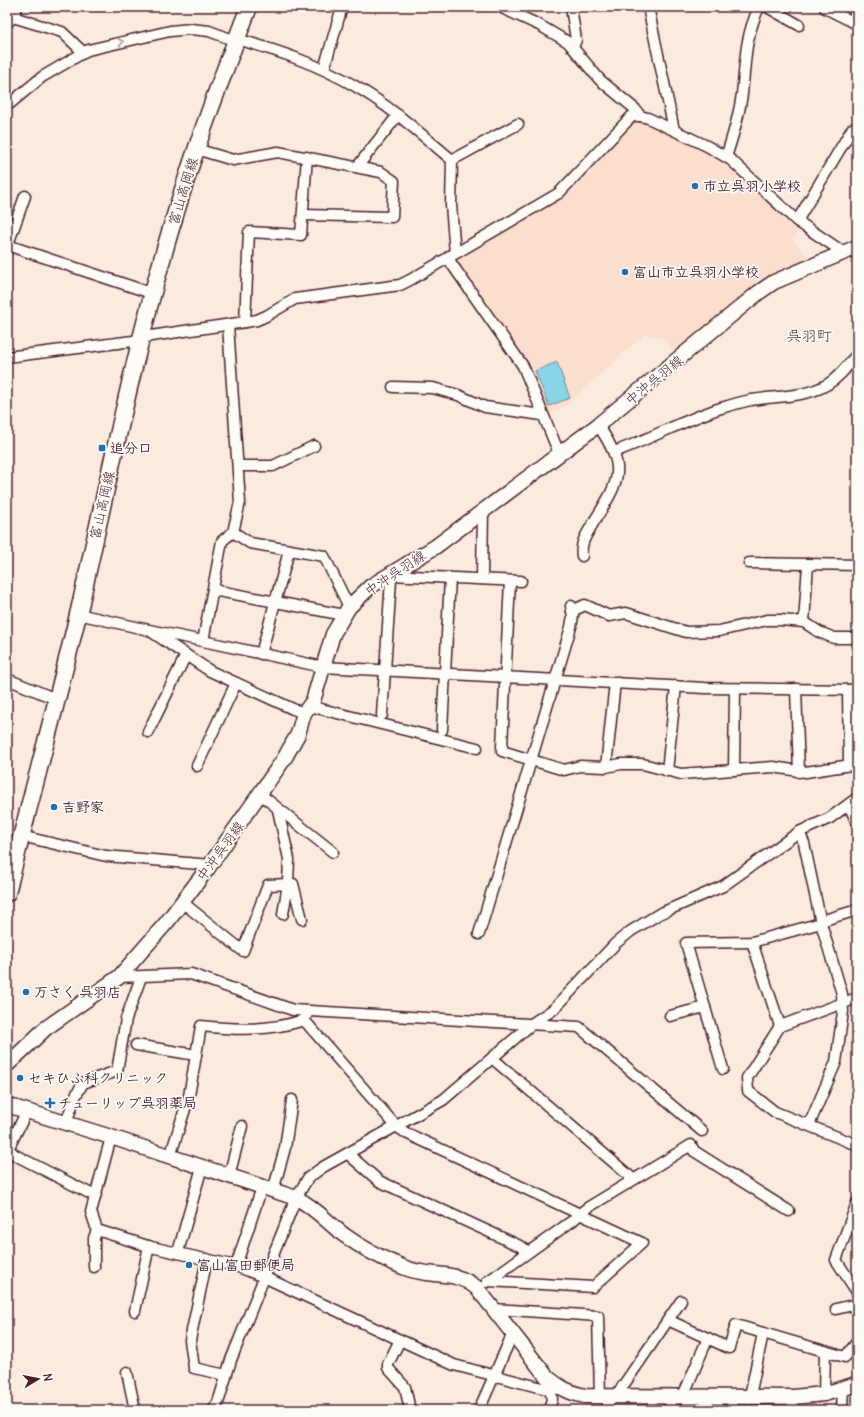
<svg xmlns="http://www.w3.org/2000/svg" width="864" height="1417" viewBox="0 0 864 1417" font-family="Delius,'Klee One',sans-serif">
<style>
.built{fill:#fadfce}
.water{fill:#88d5e7;stroke:#6f8c9c}
.lines{fill:none;stroke-linecap:round;stroke-linejoin:round}
.street-casing{stroke:#4a1f2b;stroke-width:13}
.secondary-casing{stroke:#4a1f2b;stroke-width:17}
.primary-casing{stroke:#4a1f2b;stroke-width:19}
.street{stroke:#fdfcf7;stroke-width:10}
.secondary{stroke:#fdfcf7;stroke-width:14}
.primary{stroke:#fdfcf7;stroke-width:16}
.oneway{stroke:#ac999b}
.poi-dot{fill:#1f6fb2;stroke:#fdfcf7;stroke-width:1.5}
.labels{text-anchor:middle;dominant-baseline:central;stroke-width:3.5;stroke-linejoin:round;paint-order:stroke}
.poi-label{font-size:14px;font-weight:bold;fill:#4a1f2b;stroke:#fdfcf7;text-anchor:start}
.street-label{font-size:14px;fill:#4a1f2b;stroke:#fdfcf7}
.neighbourhood-label{font-size:15px;fill:#4a1f2b;stroke:#fdfcf7}
</style>
<rect width="100%" height="100%" fill="#fbebdf"/>
<filter id="ink" filterUnits="userSpaceOnUse"><feTurbulence type="fractalNoise" baseFrequency=".025" numOctaves="2"/><feDisplacementMap in="SourceGraphic" scale="8" xChannelSelector="R" yChannelSelector="G"/><feConvolveMatrix kernelMatrix="1 2 1 2 8 2 1 2 1" color-interpolation-filters="sRGB"/></filter>
<g filter="url(#ink)">
<!-- built -->
<path class="built" d="M 633,123 L 649,124 L 720,160 L 785,218 L 800,229 L 792,240 L 812,260 L 677,355 L 662,338 L 645,334 L 564,407 L 547,415 L 535,387 L 456,263 L 456,259 L 473,247 L 566,195 L 580,181 L 580,176 Z"/>
<!-- water -->
<path class="water" d="M 557,362 L 570,398 L 549,406 L 535,371 Z"/>
<g class="lines">
<!-- street casing -->
<g class="street-casing">
<g id="street">
<path d="M 500,7 L 539,25 L 568,42 L 600,80 L 635,109 L 640,116"/>
<path d="M 571,7 L 576,40 L 573,47"/>
<path d="M 648,7 L 674,130"/>
<path d="M 767,7 L 799,25"/>
<path d="M 825,8 L 857,24"/>
<path d="M 13,17 L 62,32 L 84,53"/>
<path d="M 7,23 L 13,17 L 17,7"/>
<path d="M 237,39 C 278,51 318,64 355,86 C 390,106 421,134 452,160"/>
<path d="M 324,69 L 342,7"/>
<path d="M 7,106 L 42,77 L 88,50 L 170,31 L 191,29 L 209,31 L 236,41"/>
<path d="M 196,149 L 233,160 L 278,152 L 381,172 L 394,181 L 392,217 L 303,215"/>
<path d="M 726,157 C 733,136 739,116 742,94 C 746,59 744,41 759,7"/>
<path d="M 452,160 L 451,205 L 455,253"/>
<path d="M 452,160 L 518,124"/>
<path d="M 357,167 L 398,115"/>
<path d="M 797,221 L 852,129 L 857,127"/>
<path d="M 7,245 L 154,294"/>
<path d="M 7,247 L 25,196"/>
<path d="M 449,256 L 451,263 L 523,366 L 559,453"/>
<path d="M 245,322 L 249,232 L 301,235 L 307,157"/>
<path d="M 7,357 L 133,341 L 151,336 L 245,322 L 257,320 L 266,316 L 295,299 L 400,285 L 410,280 L 559,193 L 632,116 L 640,116 L 648,118 L 707,146 L 731,160 L 797,221 L 843,252"/>
<path d="M 393,387 L 433,388 L 458,395 L 485,407 L 542,415"/>
<path d="M 614,452 C 650,439 684,420 721,408 C 731,405 741,402 751,400 C 776,396 805,398 828,384 C 840,377 848,365 857,354"/>
<path d="M 238,466 L 273,466 L 314,446"/>
<path d="M 233,532 L 250,543 L 324,556 L 349,607"/>
<path d="M 582,556 C 580,543 586,536 592,525 C 619,481 629,471 598,425"/>
<path d="M 749,563 L 808,564"/>
<path d="M 389,575 L 521,581"/>
<path d="M 482,579 L 483,510"/>
<path d="M 213,590 L 344,615"/>
<path d="M 572,611 L 585,605 L 609,616 L 626,613 L 686,632 L 719,631 L 767,620 L 780,620 L 804,622 L 819,632 L 834,638 L 857,638"/>
<path d="M 78,614 L 149,630 L 210,671 L 293,709 L 304,713"/>
<path d="M 804,622 L 808,564 L 857,565"/>
<path d="M 149,630 L 203,641 L 222,541 L 233,532 L 240,502 L 228,325"/>
<path d="M 203,641 L 323,667 L 705,688 L 857,690"/>
<path d="M 261,654 L 289,551"/>
<path d="M 7,679 L 56,699"/>
<path d="M 796,689 L 799,772"/>
<path d="M 848,690 L 849,765"/>
<path d="M 309,706 L 477,748"/>
<path d="M 382,715 L 391,580 L 388,575"/>
<path d="M 442,730 L 450,578"/>
<path d="M 148,732 L 186,655"/>
<path d="M 502,747 L 510,581"/>
<path d="M 502,751 L 564,770 L 580,766 L 606,767 L 621,764 L 643,764 L 681,774 L 773,767 L 806,772 L 857,764"/>
<path d="M 197,766 L 236,683"/>
<path d="M 606,767 L 615,682"/>
<path d="M 734,770 L 735,689"/>
<path d="M 667,771 L 676,686"/>
<path d="M 260,794 L 333,852"/>
<path d="M 849,805 L 857,823"/>
<path d="M 278,810 L 289,859 L 288,884 L 293,884 L 302,919"/>
<path d="M 799,832 L 804,843 L 821,923 L 842,994 L 843,1012 L 836,1062 L 809,1125"/>
<path d="M 21,836 L 106,856 L 211,865"/>
<path d="M 182,902 L 243,951 L 268,885 L 288,884 L 283,914"/>
<path d="M 821,921 L 857,910"/>
<path d="M 479,934 L 571,627 L 573,616 L 571,606"/>
<path d="M 752,942 L 780,1026"/>
<path d="M 119,977 L 191,974 L 293,1010 L 579,1027 L 702,1131"/>
<path d="M 857,998 L 780,1026 L 747,1078 L 748,1091 L 775,1112 L 857,1145"/>
<path d="M 670,1016 L 705,1007"/>
<path d="M 304,1020 L 396,1126 L 406,1133 L 642,1243 L 593,1287 L 488,1281"/>
<path d="M 136,1045 L 196,1055"/>
<path d="M 492,1058 L 633,1179"/>
<path d="M 723,1069 L 686,943 L 752,942 L 821,923"/>
<path d="M 27,1111 L 8,1149 L 15,1155 L 95,1196"/>
<path d="M 66,1123 L 75,1097 L 83,1083 L 117,1071 L 126,1019 L 141,977"/>
<path d="M 111,1137 L 91,1212 L 97,1230 L 151,1247 L 236,1266 L 264,1277 L 454,1365 L 550,1390 L 560,1388"/>
<path d="M 348,1154 L 379,1181 L 522,1247 L 528,1252"/>
<path d="M 170,1157 L 189,1096 L 201,1026 C 237,1030 270,1031 304,1020 L 307,1014"/>
<path d="M 229,1176 L 242,1126"/>
<path d="M 273,1191 L 285,1148 L 292,1100"/>
<path d="M 857,1203 L 836,1260 L 857,1292"/>
<path d="M 178,1252 L 202,1167"/>
<path d="M 207,1259 L 190,1340 L 194,1368 L 226,1375"/>
<path d="M 236,1266 L 262,1187"/>
<path d="M 94,1267 L 94,1238 L 97,1230"/>
<path d="M 487,1282 L 572,1221 L 587,1208 L 691,1145 L 694,1151 L 789,1211"/>
<path d="M 494,1309 L 598,1316 L 600,1396"/>
<path d="M 836,1309 L 857,1304"/>
<path d="M 135,1311 L 149,1246"/>
<path d="M 668,1320 L 729,1348 L 736,1325 L 845,1357 L 857,1342"/>
<path d="M 400,1340 L 388,1364 L 388,1368 L 405,1387 L 410,1410"/>
<path d="M 127,1372 L 135,1410"/>
<path d="M 824,1394 L 825,1351"/>
<path d="M 616,1396 L 681,1301"/>
<path d="M 683,1396 L 708,1338"/>
<path d="M 750,1396 L 763,1333"/>
<path d="M 213,1410 L 218,1403 L 231,1360 L 296,1198 L 308,1178 L 323,1167 L 443,1100 L 533,1023 L 554,1009 L 616,943 L 631,931 L 659,914 L 723,886 L 799,832 L 830,818 L 857,798"/>
<path d="M 479,1410 L 513,1333"/>
<path d="M 549,1410 L 552,1399 L 550,1390"/>
<path d="M 608,1410 L 608,1396"/>
<path d="M 670,1410 L 671,1396"/>
<path d="M 732,1410 L 733,1397"/>
<path d="M 792,1410 L 793,1397"/>
<path d="M 842,1410 L 843,1388"/>
</g>
</g>
<!-- secondary casing -->
<g class="secondary-casing">
<g id="secondary">
<path d="M 7,1065 L 46,1028 L 119,977 L 167,922 L 208,868 L 284,759 L 298,734 L 304,713 L 313,701 L 333,634 L 349,607 L 371,586 L 435,547 L 598,425 L 758,293 L 774,282 L 857,247"/>
<path d="M 7,1105 L 111,1137 L 296,1198 C 315,1207 328,1223 344,1235 C 362,1248 383,1259 403,1267 C 430,1279 453,1268 477,1288 L 547,1377 C 559,1387 569,1393 585,1396 L 793,1397 L 824,1394 L 857,1384"/>
</g>
</g>
<!-- primary casing -->
<g class="primary-casing">
<path id="primary" d="M 7,893 C 31,796 58,700 81,602 C 110,473 137,338 176,212 C 197,142 223,74 249,7"/>
</g>
<!-- street -->
<use href="#street" class="street"/>
<!-- secondary -->
<use href="#secondary" class="secondary"/>
<!-- primary -->
<use href="#primary" class="primary"/>
</g>
<!-- one-way arrows -->
<defs><path id="oneway-chevron" d="M-2-3.5L2.5 0L-2 3.5" fill="none" stroke-width="1.6" stroke-linecap="round" stroke-linejoin="round"/></defs>
<use class="oneway" href="#oneway-chevron" transform="translate(121 42) rotate(-13)"/>
</g>
<!-- markers -->
<g class="poi-dot">
<circle cx="695" cy="186" r="4"/>
<circle cx="625" cy="272" r="4"/>
<rect x="98" y="444" width="8" height="8" rx="2"/>
<circle cx="54" cy="807" r="4"/>
<circle cx="26" cy="992" r="4"/>
<circle cx="20" cy="1078" r="4"/>
<path d="M48 1097h4v4h4v4h-4v4h-4v-4h-4v-4h4z"/>
<circle cx="189" cy="1265" r="4"/>
</g>
<g class="labels">
<!-- poi labels -->
<g class="poi-label">
<text x="703" y="186">市立呉羽小学校</text>
<text x="633" y="272">富山市立呉羽小学校</text>
<text x="110" y="448">追分口</text>
<text x="62" y="807">吉野家</text>
<text x="34" y="992">万さく 呉羽店</text>
<text x="28" y="1078">セキひふ科クリニック</text>
<text x="58" y="1103">チューリップ呉羽薬局</text>
<text x="197" y="1265">富山富田郵便局</text>
</g>
<!-- street labels -->
<g class="street-label">
<text transform="translate(183 191) rotate(-73)">富山高岡線</text>
<text transform="translate(654 380) rotate(-39)">中沖呉羽線</text>
<text transform="translate(102 505) rotate(-77)">富山高岡線</text>
<text transform="translate(395 573) rotate(-34)">中沖呉羽線</text>
<text transform="translate(220 851) rotate(-54)">中沖呉羽線</text>
</g>
<!-- neighbourhood labels -->
<g class="neighbourhood-label">
<text x="809" y="335">呉羽町</text>
</g>
</g>
<!-- margin -->
<rect width="864" height="1417" fill="none" stroke="#fdfcf7" stroke-width="24"/>
<rect x="12" y="12" width="840" height="1393" fill="none" stroke="#4a1f2b" stroke-width="1.5" filter="url(#ink)"/>
<!-- north arrow -->
<g transform="translate(38 1379) rotate(80)" stroke="#fdfcf7" stroke-width="3" paint-order="stroke">
<path d="M0-3L7 15L0 10L-7 15Z" fill="#4a1f2b"/>
<text y="-6" font-size="11" font-weight="bold" text-anchor="middle" fill="#4a1f2b">N</text>
</g>
</svg>
